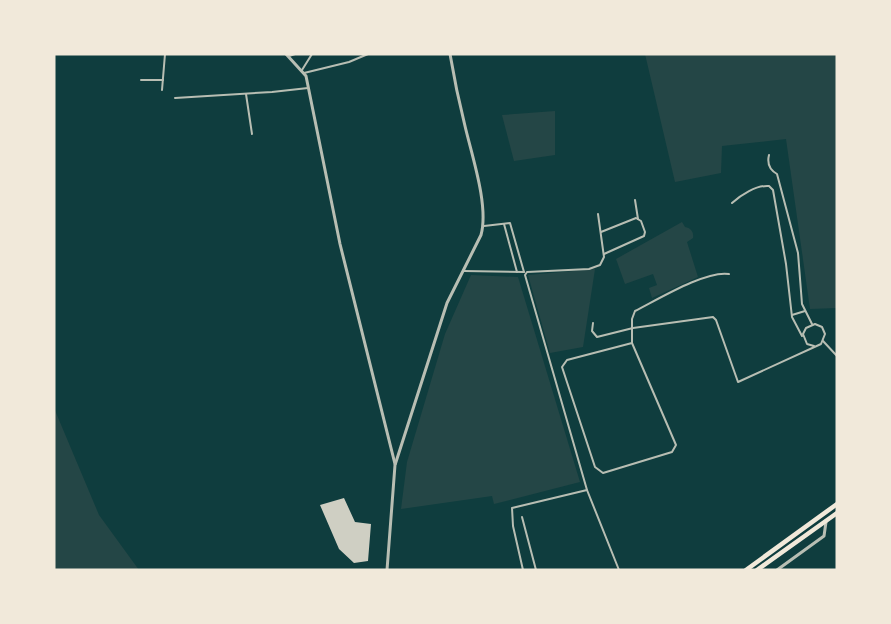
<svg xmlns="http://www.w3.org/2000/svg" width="891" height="624" viewBox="0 0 891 624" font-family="Georgia,serif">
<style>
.green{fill:#244646}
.building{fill:#cfcfc3}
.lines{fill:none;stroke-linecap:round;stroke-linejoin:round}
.minor{stroke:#b8beb3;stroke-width:2}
.tertiary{stroke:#b8beb3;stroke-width:3}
.primary{stroke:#f1e9da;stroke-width:4.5}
</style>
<rect width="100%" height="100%" fill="#0f3d3e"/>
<!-- green -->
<g class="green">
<path d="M 645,54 L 837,54 L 837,308 L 810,309 L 786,139 L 722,146 L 721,173 L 675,182 Z"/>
<path d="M 555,111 L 555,155 L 514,161 L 502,115 Z"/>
<path d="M 682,222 L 685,227 C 691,228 694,232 693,238 L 687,242 L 698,277 L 652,298 L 649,288 L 657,285 L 653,274 L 625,284 L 616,259 Z"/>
<path d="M 595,269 L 583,347 L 550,353 L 528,275 Z"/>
<path d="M 471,275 L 518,277 L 580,482 L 494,504 L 492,496 L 401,509 L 407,462 L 445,334 Z"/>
<path d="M 54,408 L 99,515 L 139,570 L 54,570 Z"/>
</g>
<!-- building -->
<path class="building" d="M 344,498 L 355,522 L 371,524 L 368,561 L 354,563 L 339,549 L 320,505 Z"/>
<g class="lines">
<!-- minor -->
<g class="minor">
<path d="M 289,56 L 295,54"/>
<path d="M 302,70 L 312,54"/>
<path d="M 304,73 L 349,62 L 368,54"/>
<path d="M 141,80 L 163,80"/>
<path d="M 162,90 L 165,54"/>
<path d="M 246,94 L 252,134"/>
<path d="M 175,98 L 272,92 L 308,88"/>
<path d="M 769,155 C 767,163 770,170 777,174 L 798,253 L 802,304 L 812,324"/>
<path d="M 635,200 L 638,219"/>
<path d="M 732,203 C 741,195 756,185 769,186 L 773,190 L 786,264 L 792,317 L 802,336"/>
<path d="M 598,214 L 604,257 L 600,265 L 589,269 L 527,272 L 525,275 L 587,490 L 619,570"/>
<path d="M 504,224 L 517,272"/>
<path d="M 484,226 L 510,223 L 524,272"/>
<path d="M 601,232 L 636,218 L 641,221 L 645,232 L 644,236 L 604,254"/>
<path d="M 464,271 L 524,272"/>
<path d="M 792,315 L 805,311"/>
<path d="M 593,323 L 592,331 L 597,337 L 633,328 L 713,317 L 716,320 L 738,382 L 821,344 L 825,334 L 822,327 L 815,324 L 806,328 L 803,334 L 807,344 L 814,346"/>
<path d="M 823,341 L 837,356"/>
<path d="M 632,343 L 676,445 L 672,452 L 603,473 L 595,467 L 562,367 L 567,360 L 632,343 L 632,319 L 635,311 C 657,300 706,270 729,274"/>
<path d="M 522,517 L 536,570"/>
<path d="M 523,570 L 513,526 L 512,508 L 587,490"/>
</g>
<!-- tertiary -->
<g class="tertiary">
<path d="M 286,54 L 306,76 L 340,244 L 395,464"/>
<path d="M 387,570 L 395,465 L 447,303 L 481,235 C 489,206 472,156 465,126 C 459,102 454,78 450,54"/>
<path d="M 777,570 L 824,536 L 826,522"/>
</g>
<!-- primary -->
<g class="primary">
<path d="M 746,570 L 837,504"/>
<path d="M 757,570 L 837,513"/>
</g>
</g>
<!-- border -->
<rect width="891" height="624" fill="none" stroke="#f1e9da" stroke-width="111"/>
</svg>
